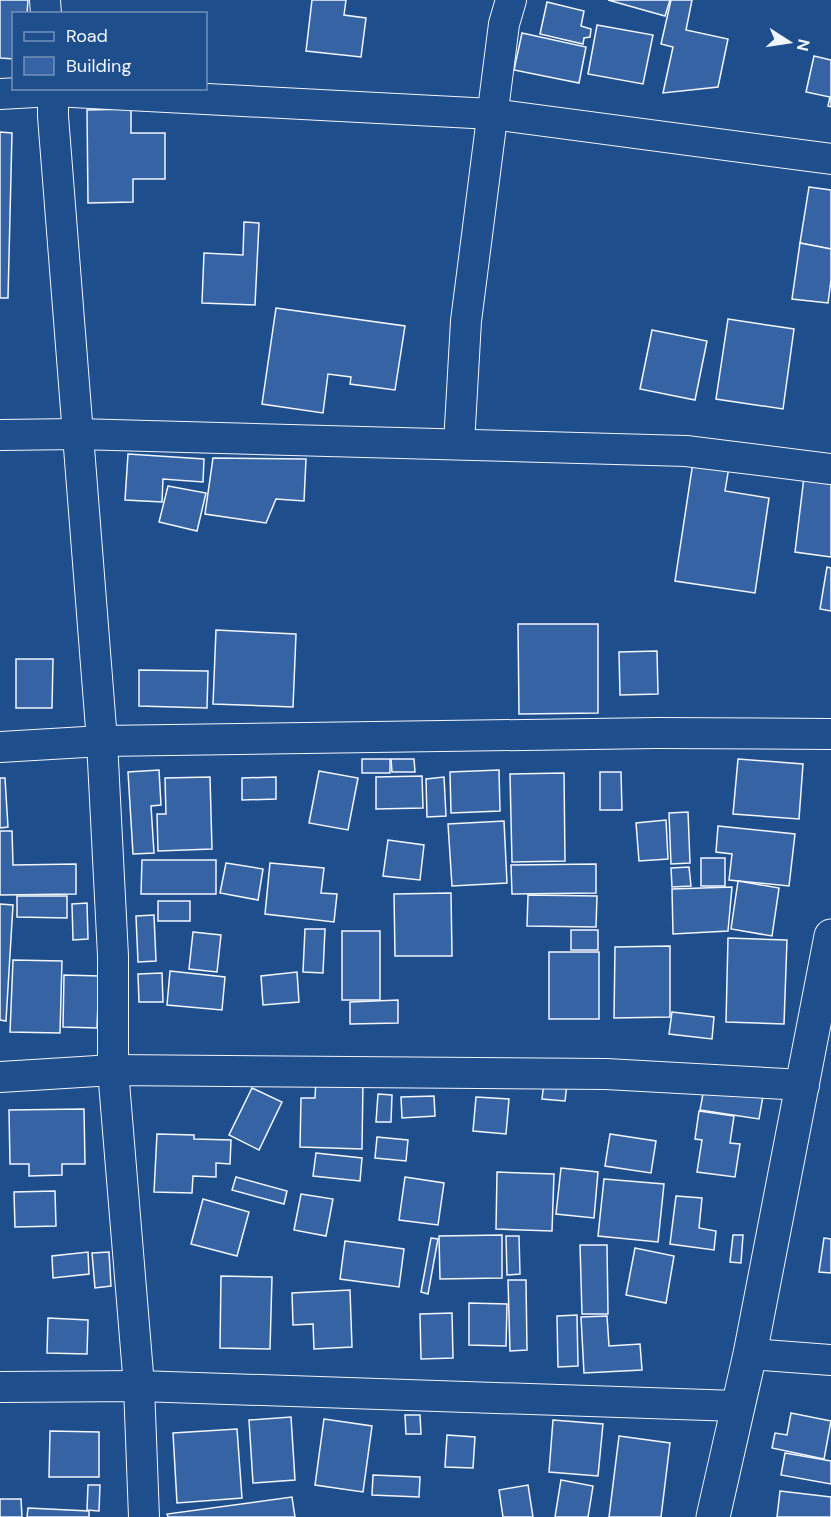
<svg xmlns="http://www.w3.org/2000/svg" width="831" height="1517" viewBox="0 0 831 1517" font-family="'DM Sans',sans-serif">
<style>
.building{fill:#3563a3;stroke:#f2f6ff;stroke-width:1.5}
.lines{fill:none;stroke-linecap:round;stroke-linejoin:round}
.minor-casing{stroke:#f2f6ff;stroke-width:32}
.primary-casing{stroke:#f2f6ff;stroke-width:35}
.minor{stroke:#1f4e8c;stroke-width:30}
.primary{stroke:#1f4e8c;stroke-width:33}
</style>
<rect width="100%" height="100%" fill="#1f4e8c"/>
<!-- building -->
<g class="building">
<path d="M 0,0 L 28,0 L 27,14 L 14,14 L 14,59 L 0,58 Z"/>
<path d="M 312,0 L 346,0 L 344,15 L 366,18 L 361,57 L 306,51 Z"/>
<path d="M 608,0 L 670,0 L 665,16 Z"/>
<path d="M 671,0 L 692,0 L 686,30 L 728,39 L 718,87 L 663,93 L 673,47 L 661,44 Z"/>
<path d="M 547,2 L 584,11 L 581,26 L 591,29 L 590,37 L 584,38 L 583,44 L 540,34 Z"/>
<path d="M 597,25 L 653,35 L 643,84 L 588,74 Z"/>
<path d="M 522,33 L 586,47 L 579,83 L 514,70 Z"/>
<path d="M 814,56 L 831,60 L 831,107 L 828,106 L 830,97 L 806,92 Z"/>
<path d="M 131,109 L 131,133 L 165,133 L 165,179 L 133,179 L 133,202 L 88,203 L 87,110 Z"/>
<path d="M 0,132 L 12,133 L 8,298 L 0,298 Z"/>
<path d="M 809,187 L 831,190 L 831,249 L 800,243 Z"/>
<path d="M 244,222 L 259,223 L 255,305 L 202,303 L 204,253 L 243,255 Z"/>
<path d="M 800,243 L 831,249 L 831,280 L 828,303 L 792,299 Z"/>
<path d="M 276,308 L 405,326 L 395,390 L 350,384 L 351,377 L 328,374 L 323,413 L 262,404 Z"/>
<path d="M 728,319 L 794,329 L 783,409 L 716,399 Z"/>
<path d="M 652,330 L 707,341 L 695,400 L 640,389 Z"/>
<path d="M 128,454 L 204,459 L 203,482 L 163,479 L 162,502 L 125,500 Z"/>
<path d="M 213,458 L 306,459 L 304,501 L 276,499 L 266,523 L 205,514 Z"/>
<path d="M 693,462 L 729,467 L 725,491 L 769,498 L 755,593 L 675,581 Z"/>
<path d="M 804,477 L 831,481 L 831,557 L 795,552 Z"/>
<path d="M 168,486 L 206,493 L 197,531 L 159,522 Z"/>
<path d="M 827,567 L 831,568 L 831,611 L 820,609 Z"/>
<path d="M 518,624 L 598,624 L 598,713 L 519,714 Z"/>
<path d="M 216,630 L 296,634 L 293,707 L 213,704 Z"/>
<path d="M 657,651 L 658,694 L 620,695 L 619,652 Z"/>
<path d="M 16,659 L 53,659 L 52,708 L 16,708 Z"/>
<path d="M 139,670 L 208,671 L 207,708 L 139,706 Z"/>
<rect x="362" y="759" width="28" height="14"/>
<path d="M 391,759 L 414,759 L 415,772 L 392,772 Z"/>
<path d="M 738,759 L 803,764 L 799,819 L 733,814 Z"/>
<path d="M 159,770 L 161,805 L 151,806 L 154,853 L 133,854 L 128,772 Z"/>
<path d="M 499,770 L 500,811 L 451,813 L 450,772 Z"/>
<path d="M 319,771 L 358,778 L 348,830 L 309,823 Z"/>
<path d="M 600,772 L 621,772 L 622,810 L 600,810 Z"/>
<path d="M 564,773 L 565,861 L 512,862 L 510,774 Z"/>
<path d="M 422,776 L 423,808 L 376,809 L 376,777 Z"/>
<path d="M 210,777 L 212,849 L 158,851 L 157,814 L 166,814 L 165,778 Z"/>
<path d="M 276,777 L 276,799 L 242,800 L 242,778 Z"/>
<path d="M 444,777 L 446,816 L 427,817 L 426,779 Z"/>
<path d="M 0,778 L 5,778 L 8,827 L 0,828 Z"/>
<path d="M 688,812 L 690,863 L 671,864 L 669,813 Z"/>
<path d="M 666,820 L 668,859 L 639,861 L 636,823 Z"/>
<path d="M 504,821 L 507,883 L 452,886 L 448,824 Z"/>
<path d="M 718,826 L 795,834 L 789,886 L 729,880 L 732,854 L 716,852 Z"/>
<path d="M 0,831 L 12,831 L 13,865 L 76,864 L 76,894 L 0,895 Z"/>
<path d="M 388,840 L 424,845 L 420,880 L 383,876 Z"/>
<rect x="701" y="858" width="24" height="28"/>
<path d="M 142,860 L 216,860 L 216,894 L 141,894 Z"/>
<path d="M 226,863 L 263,869 L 258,900 L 220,893 Z"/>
<path d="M 270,863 L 324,868 L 321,893 L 337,894 L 334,922 L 265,914 Z"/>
<path d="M 596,864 L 596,893 L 512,894 L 511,865 Z"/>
<path d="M 689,867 L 691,886 L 672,887 L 671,868 Z"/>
<path d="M 738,881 L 779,888 L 772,936 L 731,929 Z"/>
<path d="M 732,887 L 728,931 L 673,934 L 672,889 Z"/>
<path d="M 451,893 L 452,956 L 395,956 L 394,894 Z"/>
<path d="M 528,895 L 597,896 L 596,927 L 527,926 Z"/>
<path d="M 17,896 L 67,896 L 67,918 L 17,917 Z"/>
<rect x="158" y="901" width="32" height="20"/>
<path d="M 87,903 L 88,939 L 73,940 L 72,904 Z"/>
<path d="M 0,904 L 13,905 L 6,1021 L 0,1020 Z"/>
<path d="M 154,915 L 156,961 L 138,962 L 136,916 Z"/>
<path d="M 305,929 L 325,929 L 323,973 L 303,972 Z"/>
<rect x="571" y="930" width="27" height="20"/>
<rect x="342" y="931" width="38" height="69"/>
<path d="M 193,932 L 221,935 L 217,972 L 189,969 Z"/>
<path d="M 728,938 L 787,940 L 784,1024 L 726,1022 Z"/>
<path d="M 670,946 L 670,1017 L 614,1018 L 615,947 Z"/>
<rect x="549" y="952" width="50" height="67"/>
<path d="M 13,960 L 62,961 L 60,1033 L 10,1032 Z"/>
<path d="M 170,971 L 225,977 L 222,1010 L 167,1005 Z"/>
<path d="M 297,972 L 299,1002 L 263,1005 L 261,976 Z"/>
<path d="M 162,973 L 163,1002 L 139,1002 L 138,974 Z"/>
<path d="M 64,975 L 99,976 L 97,1028 L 63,1027 Z"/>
<path d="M 398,1000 L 398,1023 L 350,1024 L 350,1002 Z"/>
<path d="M 672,1012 L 714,1017 L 712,1039 L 669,1034 Z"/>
<path d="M 316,1079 L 363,1080 L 362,1149 L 300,1147 L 301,1098 L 315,1098 Z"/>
<path d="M 544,1082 L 567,1084 L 565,1101 L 542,1099 Z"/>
<path d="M 252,1088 L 282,1102 L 259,1150 L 229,1135 Z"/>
<path d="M 704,1088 L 763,1096 L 759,1119 L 700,1110 Z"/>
<path d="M 378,1094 L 392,1095 L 391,1122 L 376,1122 Z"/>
<path d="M 434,1096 L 435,1116 L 402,1118 L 401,1097 Z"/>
<path d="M 476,1097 L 509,1099 L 506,1134 L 473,1131 Z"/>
<path d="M 84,1109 L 85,1164 L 62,1164 L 62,1175 L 29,1176 L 29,1164 L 10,1164 L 9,1110 Z"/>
<path d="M 699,1111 L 734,1116 L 730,1143 L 740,1144 L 735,1177 L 697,1172 L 702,1140 L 695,1139 Z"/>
<path d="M 157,1134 L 194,1135 L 194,1139 L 231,1140 L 230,1164 L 216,1163 L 216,1177 L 193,1176 L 192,1193 L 154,1192 Z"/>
<path d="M 610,1134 L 656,1141 L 651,1173 L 605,1166 Z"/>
<path d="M 377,1137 L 408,1140 L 406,1161 L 375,1158 Z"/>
<path d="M 316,1153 L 362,1158 L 360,1181 L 313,1176 Z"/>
<path d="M 561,1168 L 598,1172 L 594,1218 L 556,1214 Z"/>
<path d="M 497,1172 L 554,1174 L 552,1231 L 496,1229 Z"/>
<path d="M 236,1177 L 287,1191 L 284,1204 L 232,1190 Z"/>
<path d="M 405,1177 L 444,1183 L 438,1225 L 399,1220 Z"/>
<path d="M 604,1179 L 664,1184 L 658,1242 L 598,1236 Z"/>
<path d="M 55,1191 L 56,1226 L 15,1227 L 14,1192 Z"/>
<path d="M 301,1194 L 333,1199 L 326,1236 L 294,1230 Z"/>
<path d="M 676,1196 L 702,1198 L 699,1228 L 716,1231 L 714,1250 L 670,1244 Z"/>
<path d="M 203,1199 L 249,1212 L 237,1256 L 191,1244 Z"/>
<path d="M 502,1235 L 502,1278 L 440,1279 L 439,1236 Z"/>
<path d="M 733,1235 L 743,1235 L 741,1263 L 730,1262 Z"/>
<path d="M 506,1236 L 519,1236 L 520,1274 L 507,1275 Z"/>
<path d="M 431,1238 L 438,1239 L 428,1294 L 421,1292 Z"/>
<path d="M 824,1238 L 831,1239 L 831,1273 L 819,1272 Z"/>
<path d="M 345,1241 L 404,1249 L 399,1287 L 340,1279 Z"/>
<path d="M 580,1245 L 607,1245 L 608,1314 L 582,1314 Z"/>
<path d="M 635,1248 L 674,1256 L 666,1303 L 626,1295 Z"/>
<path d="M 88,1252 L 89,1274 L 53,1278 L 52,1256 Z"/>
<path d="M 109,1252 L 111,1286 L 95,1288 L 92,1253 Z"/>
<path d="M 221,1276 L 272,1277 L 270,1349 L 220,1348 Z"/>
<path d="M 508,1280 L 526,1280 L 527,1350 L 510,1351 Z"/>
<path d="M 350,1290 L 352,1347 L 314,1349 L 313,1324 L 293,1325 L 292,1293 Z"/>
<path d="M 469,1303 L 507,1304 L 506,1346 L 469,1345 Z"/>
<path d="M 452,1313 L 453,1358 L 421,1359 L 420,1314 Z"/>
<path d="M 577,1315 L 578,1366 L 558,1367 L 557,1316 Z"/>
<path d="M 607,1316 L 609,1346 L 640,1344 L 642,1370 L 584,1373 L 581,1317 Z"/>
<path d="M 48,1318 L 88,1320 L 87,1354 L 47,1353 Z"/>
<path d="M 791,1413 L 831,1421 L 824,1459 L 772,1448 L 775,1433 L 787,1435 Z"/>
<path d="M 405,1415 L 420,1415 L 421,1434 L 406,1434 Z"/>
<path d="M 291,1417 L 295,1480 L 253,1483 L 249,1420 Z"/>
<path d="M 324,1419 L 372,1426 L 363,1492 L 315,1485 Z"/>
<path d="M 553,1420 L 603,1424 L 598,1476 L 549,1472 Z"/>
<path d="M 237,1429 L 242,1498 L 177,1503 L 173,1433 Z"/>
<path d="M 50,1431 L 99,1432 L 99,1477 L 49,1477 Z"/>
<path d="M 447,1435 L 475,1437 L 473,1468 L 445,1467 Z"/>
<path d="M 619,1436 L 670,1443 L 661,1517 L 609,1517 Z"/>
<path d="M 785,1453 L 831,1461 L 831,1484 L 781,1475 Z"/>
<path d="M 373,1475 L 420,1477 L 419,1497 L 372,1495 Z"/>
<path d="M 561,1480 L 593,1486 L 588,1517 L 555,1517 Z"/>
<path d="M 88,1485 L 100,1485 L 99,1511 L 87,1510 Z"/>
<path d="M 528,1485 L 533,1517 L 503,1517 L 499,1490 Z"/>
<path d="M 780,1491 L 831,1497 L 831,1517 L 777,1517 Z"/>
<path d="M 292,1497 L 295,1517 L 168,1517 L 167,1514 Z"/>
<path d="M 0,1499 L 21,1499 L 22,1517 L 0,1517 Z"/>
<path d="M 28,1508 L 89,1511 L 89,1517 L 27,1517 Z"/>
</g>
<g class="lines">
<!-- minor casing -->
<g class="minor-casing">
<g id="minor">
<path d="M 45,0 L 46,14"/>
<path d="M 53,88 L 53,116 L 102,741 L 113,956 L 113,1070 L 139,1386 L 144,1517"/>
<path d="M 0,94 L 53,91 L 492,114 L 831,159"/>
<path d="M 0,435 L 77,434 L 686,451 L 831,469"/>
<path d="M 459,444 L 466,321 L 504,24 L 511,0"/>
<path d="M 0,747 L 102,741 L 657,733 L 831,734"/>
<path d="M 0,1077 L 113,1070 L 606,1074 L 804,1085"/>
<path d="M 750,1354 L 831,1360"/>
<path d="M 0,1387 L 139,1386 L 737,1406"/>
</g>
</g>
<!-- primary casing -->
<g class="primary-casing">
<path id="primary" d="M 713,1517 L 750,1354 L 831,936"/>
</g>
<!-- minor -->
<use href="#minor" class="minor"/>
<!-- primary -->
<use href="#primary" class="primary"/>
</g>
<!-- legend -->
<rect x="12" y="12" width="195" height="78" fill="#1f4e8c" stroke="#7391ba" stroke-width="1.5"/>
<rect x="24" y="32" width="30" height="9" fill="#1f4e8c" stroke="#7391ba" stroke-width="1.5"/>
<text x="66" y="42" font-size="18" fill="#f2f6ff">Road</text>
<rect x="24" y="57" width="30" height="18" fill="#3563a3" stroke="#7391ba" stroke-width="1.5"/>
<text x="66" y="72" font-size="18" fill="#f2f6ff">Building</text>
<!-- north arrow -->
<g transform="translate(789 42) rotate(102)" stroke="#1f4e8c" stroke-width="4.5" paint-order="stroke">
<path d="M0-4.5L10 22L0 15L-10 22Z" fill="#f2f6ff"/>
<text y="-9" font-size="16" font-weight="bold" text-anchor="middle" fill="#f2f6ff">N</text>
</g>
</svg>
